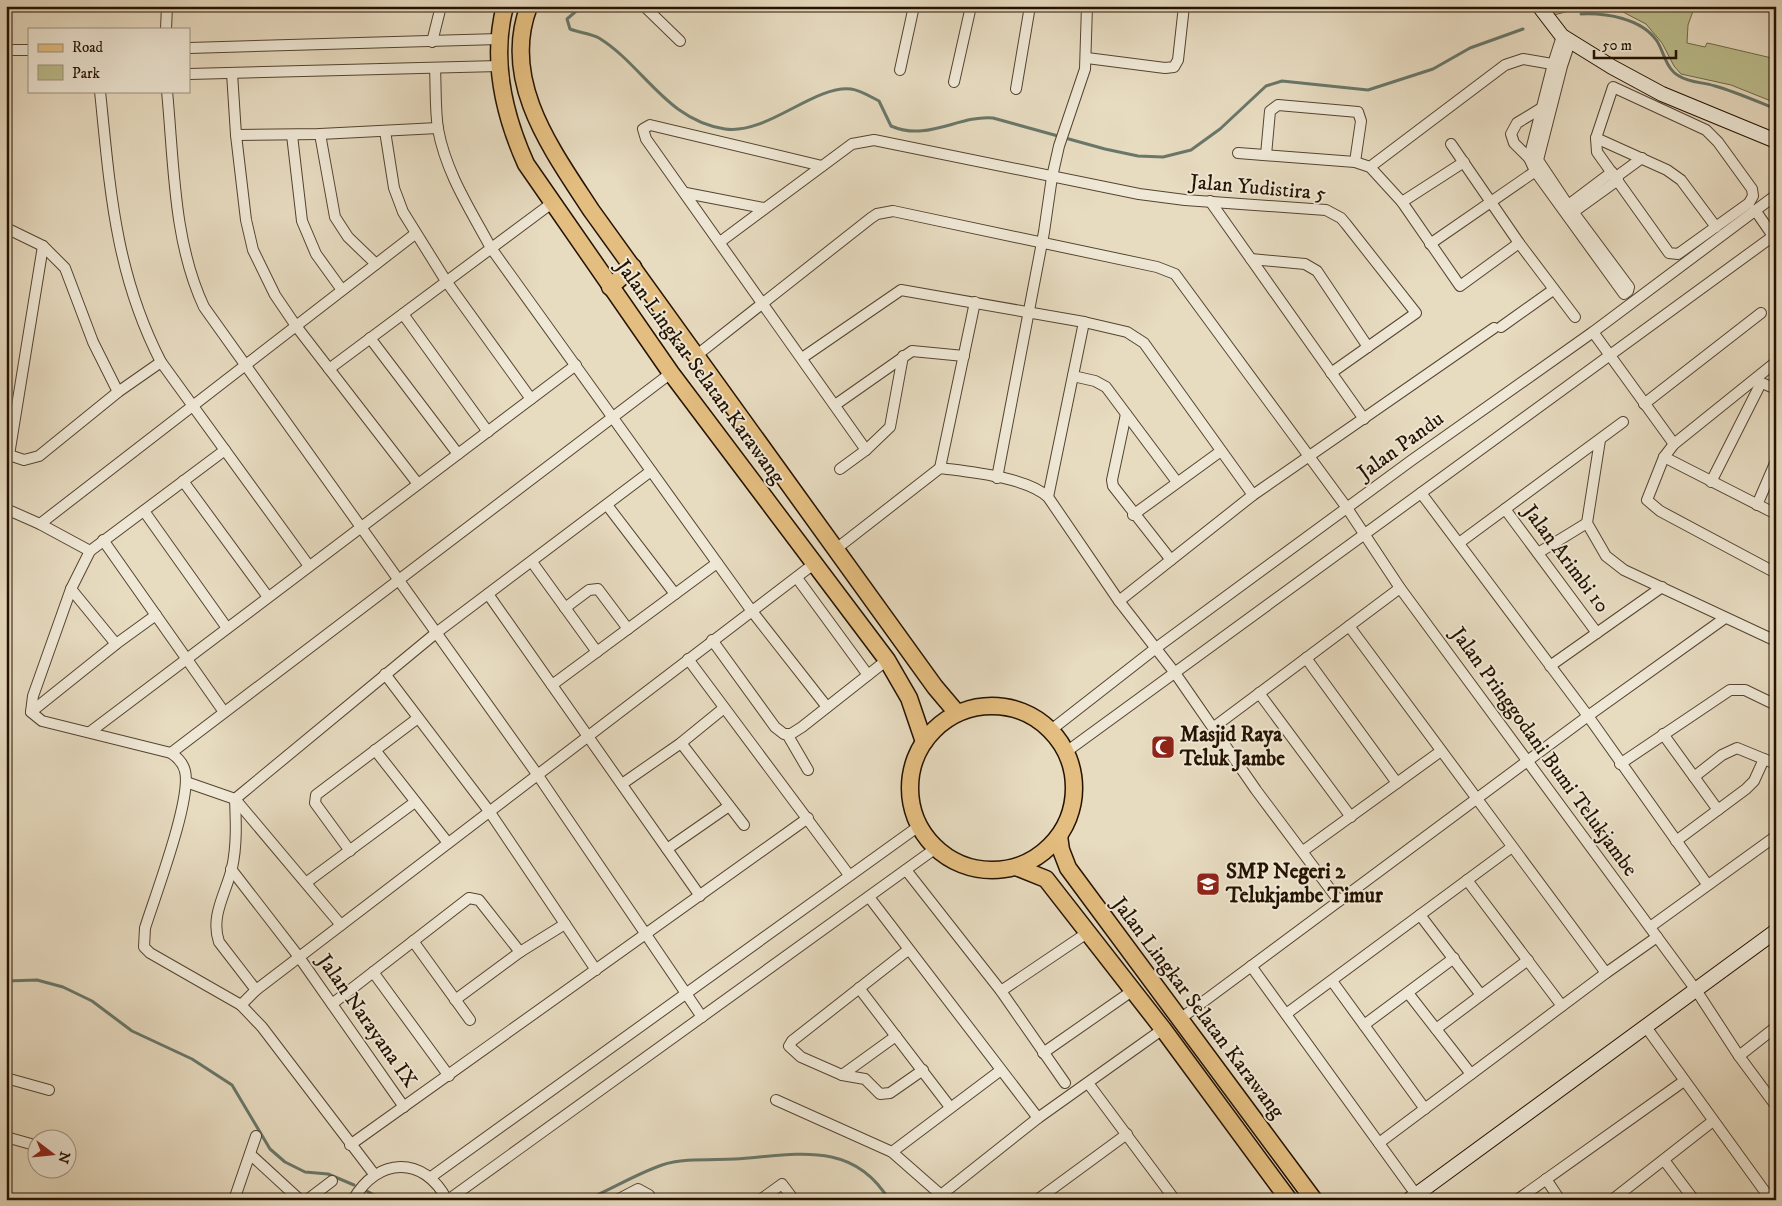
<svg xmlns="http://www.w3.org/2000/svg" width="1782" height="1206" viewBox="0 0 1782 1206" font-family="'IM FELL DW Pica',serif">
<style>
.green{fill:#bcbe8e;stroke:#706847}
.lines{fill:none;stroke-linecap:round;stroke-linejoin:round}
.stream{stroke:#697769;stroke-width:3}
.street-casing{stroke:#554430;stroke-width:12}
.secondary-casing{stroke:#241200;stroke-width:16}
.primary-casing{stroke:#241200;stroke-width:19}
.street{stroke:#efe8d6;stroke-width:10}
.secondary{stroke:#efe8d6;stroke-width:14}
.primary{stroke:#e4be80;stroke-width:16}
.labels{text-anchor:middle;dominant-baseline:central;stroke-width:4;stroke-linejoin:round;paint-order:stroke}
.street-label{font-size:21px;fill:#241200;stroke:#efe8d6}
.poi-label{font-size:21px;font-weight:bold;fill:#241200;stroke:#efe8d6;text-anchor:start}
</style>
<rect width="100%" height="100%" fill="#e7dbc0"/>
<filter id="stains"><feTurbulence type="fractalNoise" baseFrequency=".004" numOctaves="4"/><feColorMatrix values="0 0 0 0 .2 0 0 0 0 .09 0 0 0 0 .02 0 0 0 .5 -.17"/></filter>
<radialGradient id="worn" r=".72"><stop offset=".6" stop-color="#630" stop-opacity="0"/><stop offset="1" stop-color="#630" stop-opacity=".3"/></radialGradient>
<!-- green -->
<path class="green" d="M 1548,6 L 1685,6 L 1693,11 L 1688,25 L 1687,43 L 1705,47 L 1707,43 L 1712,44 L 1776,59 L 1776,103 L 1731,85 L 1681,74 L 1674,66 L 1662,43 L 1646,24 L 1623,12 L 1584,7 L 1554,15 Z"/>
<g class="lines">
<!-- stream -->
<g class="stream">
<path d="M 582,6 L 567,19 L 570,29 C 580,33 590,33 599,38 C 644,66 666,120 725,129 C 767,135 814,85 851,89 C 860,90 871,97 879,101 L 891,126 C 928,142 958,115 993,118 L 1105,149 L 1138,156 L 1163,157 L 1191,150 L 1220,129 L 1266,86 L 1282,81 L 1368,90 L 1433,69 L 1470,48 L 1523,29"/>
<path d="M 1581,14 C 1606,13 1641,18 1657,41 C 1664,52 1666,69 1679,76 C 1690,83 1703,82 1715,86 C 1736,92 1756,101 1776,109"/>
<path d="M 6,981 L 37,980 L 63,987 L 92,1001 L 132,1031 L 192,1059 L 232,1085 L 270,1149 L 285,1162 L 305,1172 L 328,1174 L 354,1185"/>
<path d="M 365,1190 L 383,1200"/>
<path d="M 586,1200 C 612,1189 636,1174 662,1165 C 682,1158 714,1160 735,1159 C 794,1155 853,1139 889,1200"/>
</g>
<!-- street casing -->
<g class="street-casing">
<g id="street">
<path d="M 644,6 L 680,41"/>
<path d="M 166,29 L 167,6"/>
<path d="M 1562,36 L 1553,64 L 1529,158 L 1535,171 L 1624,294 L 1628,291 L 1629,287 L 1568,205 L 1538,160 L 1562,66 L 1570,42"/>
<path d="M 432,42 L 441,6"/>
<path d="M 189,48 L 499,39"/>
<path d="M 6,50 L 29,50"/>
<path d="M 1087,58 L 1165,68 L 1174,67 L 1178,60 L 1184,6"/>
<path d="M 435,68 C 436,88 435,109 438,129 C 446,173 470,209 491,248 L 751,610 L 827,707"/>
<path d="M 900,70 L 914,6"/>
<path d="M 232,73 L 236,135 L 246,220 L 253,250 L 275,295 L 296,326 L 418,484"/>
<path d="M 189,74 L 499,66"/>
<path d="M 954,82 L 971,6"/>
<path d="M 1613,87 L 1706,130 L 1718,142 L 1752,189 L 1753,196 L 1749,203 L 1678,254 L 1669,253 L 1597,152 L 1596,138 Z"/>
<path d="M 1016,89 L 1030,6"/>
<path d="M 100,91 C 110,188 115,273 161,362 L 309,566"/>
<path d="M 167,91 C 174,163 173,241 204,307 L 537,774 L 702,1017"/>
<path d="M 385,131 L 394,188 L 403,212 L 446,281 L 531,399"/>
<path d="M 320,134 L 335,217 L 348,237 L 376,264"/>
<path d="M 236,135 L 320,134 L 438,128"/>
<path d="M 292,135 L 302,221 L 316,254 L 342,290"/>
<path d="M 1596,138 L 1667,170 L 1681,180 L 1716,227"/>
<path d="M 1451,144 L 1519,243 L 1575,317"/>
<path d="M 1238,153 L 1355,162 L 1370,167 L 1402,202 L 1460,286 L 1519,243"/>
<path d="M 1266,155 L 1270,111 L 1278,105 L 1358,112 L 1361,121 L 1355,162"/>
<path d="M 1534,158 L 1529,158 L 1514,143 L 1511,134 L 1517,123 L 1540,109 L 1543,112"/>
<path d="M 822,166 L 650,125 L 643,129 L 646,139 L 866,450"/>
<path d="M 1370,167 L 1505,65 L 1523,59 L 1558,65"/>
<path d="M 1616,177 L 1642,158"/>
<path d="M 686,193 L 764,208"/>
<path d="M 1210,201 L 1364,419"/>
<path d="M 1402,202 L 1464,162"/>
<path d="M 1563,209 L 1612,172"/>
<path d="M 1755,210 L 1773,236"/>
<path d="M 1568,216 L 1618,180"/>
<path d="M 6,228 L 43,246 L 65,268 L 93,342 L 118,392"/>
<path d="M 720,242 L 852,144 L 874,140 L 1139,194 L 1185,200 L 1326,210 L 1341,218 L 1346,224 L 1416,313 L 1331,373"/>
<path d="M 1430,244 L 1540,168"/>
<path d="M 1251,259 L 1305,264 L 1317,271 L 1368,347"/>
<path d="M 403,314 L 488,432"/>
<path d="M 1501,327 L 1553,290"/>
<path d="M 1593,332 L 1674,444"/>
<path d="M 370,338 L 458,454"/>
<path d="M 697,355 L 871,218 L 877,214 L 893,211 L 1157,267 L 1175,274 L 1347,508 L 1400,588 L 1696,990 L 1739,1056 L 1776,1106"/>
<path d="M 802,358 L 901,290 L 1084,322 L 1127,332 L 1144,343 L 1253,495"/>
<path d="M 1776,362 L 1674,444 L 1664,457 L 1647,500 L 1660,511 L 1776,573"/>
<path d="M 329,369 L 552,203"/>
<path d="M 1073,376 L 1095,381 L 1106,387 L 1177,482"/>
<path d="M 1755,380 L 1776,389"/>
<path d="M 1644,404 L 1761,313"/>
<path d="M 835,405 L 912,351 L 964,356"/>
<path d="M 1126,414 L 1112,480 L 1113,486 L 1171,560"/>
<path d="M 1600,440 L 1587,523 L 1606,556 L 1624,570 L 1776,641"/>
<path d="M 225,450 L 90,551 L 71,589 L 33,696 L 31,712 L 42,721 L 171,753 C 177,757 183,763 185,771 C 192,799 155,896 145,928 L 144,947 L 150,953 L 241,1005 L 262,1027 L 374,1174"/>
<path d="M 6,454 L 24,460 L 39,456 L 118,392 L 161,362"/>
<path d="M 9,455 L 43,246"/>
<path d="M 1664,457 L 1776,514"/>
<path d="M 940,468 L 975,302"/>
<path d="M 840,469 L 866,450 L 890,427 L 903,356"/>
<path d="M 997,478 L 1044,232 L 1052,177 L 1059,146 L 1085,69 L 1087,6"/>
<path d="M 183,481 L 268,597"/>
<path d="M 1711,482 L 1761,383"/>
<path d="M 1421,493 L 1588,716 L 1707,884"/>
<path d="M 1048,497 L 1084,322"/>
<path d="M 607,505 L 675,594"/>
<path d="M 1757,505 L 1776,461"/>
<path d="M 6,509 L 40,524 L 90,551"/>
<path d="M 1505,509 L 1597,633"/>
<path d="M 144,511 L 227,628"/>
<path d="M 1133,515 L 1221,451"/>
<path d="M 40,524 L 415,234"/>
<path d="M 103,540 L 224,712"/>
<path d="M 1459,543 L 1623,422"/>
<path d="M 836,549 L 940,468 C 970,472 1026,477 1048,497 L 1119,601 L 1175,673 L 1256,790 L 1339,901"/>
<path d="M 1538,553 L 1587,523"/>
<path d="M 532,562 L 597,652"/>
<path d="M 797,578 L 868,675"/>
<path d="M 71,589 L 116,644"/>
<path d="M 488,594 L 700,896"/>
<path d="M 1119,601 L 1253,495 L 1494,328"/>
<path d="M 565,608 L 589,590 L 598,589 L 628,629"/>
<path d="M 1349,626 L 1606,973"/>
<path d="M 712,640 L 775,727 L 784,734 L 791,734 L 802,727 L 887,660"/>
<path d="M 1306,658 L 1397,783"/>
<path d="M 688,659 L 849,875"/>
<path d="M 1550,666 L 1662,587"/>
<path d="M 385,674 L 489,811 L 596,970"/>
<path d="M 552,685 L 717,563"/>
<path d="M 1259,693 L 1351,817"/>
<path d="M 31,712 L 116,644 L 156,615"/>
<path d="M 1214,727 L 1400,588"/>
<path d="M 1051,730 L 1156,648 L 1412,460 L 1593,332 L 1776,195"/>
<path d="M 90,732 L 576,365"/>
<path d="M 787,734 L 808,770"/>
<path d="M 1663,734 L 1718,810"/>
<path d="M 681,743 L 744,825"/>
<path d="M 375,750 L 448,843"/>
<path d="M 1066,752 L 1776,234"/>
<path d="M 171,753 L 671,373"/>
<path d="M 1620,764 L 1730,690 L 1745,690 L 1776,705"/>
<path d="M 1694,777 L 1722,755 L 1737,748 L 1776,764"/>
<path d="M 186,782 L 235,799 L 341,925"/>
<path d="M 622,784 L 681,743 L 724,708"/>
<path d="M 235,799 L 436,633 L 651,471"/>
<path d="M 235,799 C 236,822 237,845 232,868 C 226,893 210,916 219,942 L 256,990"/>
<path d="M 1676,841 L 1746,789 L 1754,781 L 1764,759"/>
<path d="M 667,849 L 729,806"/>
<path d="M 350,851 L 315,803 L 316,795 L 418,718"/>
<path d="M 1303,851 L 1441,751"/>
<path d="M 231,869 L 299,957 L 404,1107"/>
<path d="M 906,870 L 1001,991 L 1065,1083"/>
<path d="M 1467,880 L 1562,1006"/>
<path d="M 307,882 L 415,802"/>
<path d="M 869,897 L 1038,1118"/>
<path d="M 1420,915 L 1481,995"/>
<path d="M 1650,927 L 1776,836"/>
<path d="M 413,941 L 470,1020"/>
<path d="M 908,950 L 792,1041 L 789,1046 L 801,1057 L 842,1075 L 865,1079 L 880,1094 L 890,1093 L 923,1070"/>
<path d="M 1251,966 L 1420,1200"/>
<path d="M 373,972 L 449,1076"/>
<path d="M 1332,981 L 1425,1109"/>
<path d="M 859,988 L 950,1107"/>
<path d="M 1001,991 L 1087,933"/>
<path d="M 1408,993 L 1471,1074"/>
<path d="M 455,1000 L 520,952 L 565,924"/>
<path d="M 332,1004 L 469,898 L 479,900 L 520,952"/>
<path d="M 241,1005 L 256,990 L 815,563"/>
<path d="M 1286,1014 L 1512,847"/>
<path d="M 1180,1019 L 1588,716 L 1725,618"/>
<path d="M 1364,1025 L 1454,958"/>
<path d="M 1646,1027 L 1771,1200"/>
<path d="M 1436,1029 L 1528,960"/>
<path d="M 1043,1053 L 1132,991"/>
<path d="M 1739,1056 L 1776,1027"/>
<path d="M 842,1075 L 896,1036"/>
<path d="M 6,1078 L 49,1090"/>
<path d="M 1088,1083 L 1175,1200"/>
<path d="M 776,1100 L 892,1152 L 941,1195 L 1038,1118 L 1163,1029"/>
<path d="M 6,1137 L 38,1146"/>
<path d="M 1379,1143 L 1606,973 L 1657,937"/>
<path d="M 350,1145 L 808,818"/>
<path d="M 892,1152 L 1001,1070"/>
<path d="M 250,1154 L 300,1200"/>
<path d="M 1664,1160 L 1694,1200"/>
<path d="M 431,1177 L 919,826"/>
<path d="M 1546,1179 L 1560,1200"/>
<path d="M 234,1200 L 256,1136"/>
<path d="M 307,1200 L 332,1181"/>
<path d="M 353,1200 C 377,1157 424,1155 447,1200"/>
<path d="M 448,1200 L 936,848"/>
<path d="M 617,1200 L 638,1189 L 649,1195 L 652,1200"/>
<path d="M 760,1200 L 782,1184 L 794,1200"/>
<path d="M 1037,1200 L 1127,1134"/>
<path d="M 1517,1200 L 1684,1081"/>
<path d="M 1612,1200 L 1713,1121"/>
</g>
</g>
<!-- secondary casing -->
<g class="secondary-casing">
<g id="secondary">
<path d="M 1539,6 L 1562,36 L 1612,67 L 1662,94 L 1776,141"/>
<path d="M 1409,1200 L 1776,931"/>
</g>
</g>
<!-- primary casing -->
<g class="primary-casing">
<g id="primary">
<path d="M 505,6 C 491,59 504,115 526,164 L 671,373 L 887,660 L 909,698 L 924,742"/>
<path d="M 529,6 C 500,81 552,150 591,210 L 935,687 L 957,713"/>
<path d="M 610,287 L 633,267"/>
<circle cx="992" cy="788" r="82"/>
<path d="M 1059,836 L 1061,850 L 1068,868 L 1314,1200"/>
<path d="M 1016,867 L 1046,879 L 1163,1029 L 1289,1200"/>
</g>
</g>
<!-- street -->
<use href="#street" class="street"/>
<!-- secondary -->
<use href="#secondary" class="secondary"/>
<!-- primary -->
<use href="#primary" class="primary"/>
</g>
<!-- icons -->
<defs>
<g id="mosque-square" transform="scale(1.25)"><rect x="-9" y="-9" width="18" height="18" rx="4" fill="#8f2418" stroke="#efe8d6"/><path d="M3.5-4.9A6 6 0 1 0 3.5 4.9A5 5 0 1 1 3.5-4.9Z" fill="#fff"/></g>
<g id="school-square" transform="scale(1.25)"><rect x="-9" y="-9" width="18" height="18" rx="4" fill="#8f2418" stroke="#efe8d6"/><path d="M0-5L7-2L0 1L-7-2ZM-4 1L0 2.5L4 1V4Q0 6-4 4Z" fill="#fff"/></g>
</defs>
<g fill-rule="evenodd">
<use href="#mosque-square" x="1163" y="747"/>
<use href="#school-square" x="1208" y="884"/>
</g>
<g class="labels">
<!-- street labels -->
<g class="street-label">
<text transform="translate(1258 188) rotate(5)">Jalan Yudistira 5</text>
<text transform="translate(700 372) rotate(54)">Jalan Lingkar Selatan Karawang</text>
<text transform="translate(1401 446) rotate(-36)">Jalan Pandu</text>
<text transform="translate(1566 559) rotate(53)">Jalan Arimbi 10</text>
<text transform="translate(1544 752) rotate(54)">Jalan Pringgodani Bumi Telukjambe</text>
<text transform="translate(1198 1008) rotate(53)">Jalan Lingkar Selatan Karawang</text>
<text transform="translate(367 1021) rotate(55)">Jalan Narayana IX</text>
</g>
<!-- poi labels -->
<g class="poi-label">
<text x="1180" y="735">Masjid Raya<tspan x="1180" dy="24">Teluk Jambe</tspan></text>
<text x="1226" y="872">SMP Negeri 2<tspan x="1226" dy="24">Telukjambe Timur</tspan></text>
</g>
</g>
<!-- margin -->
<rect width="1782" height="1206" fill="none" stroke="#e7dbc0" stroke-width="25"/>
<rect x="8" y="8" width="1767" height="1191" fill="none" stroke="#241200" stroke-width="2.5"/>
<rect x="12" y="12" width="1757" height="1181" fill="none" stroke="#241200"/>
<!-- legend -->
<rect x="28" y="28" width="162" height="65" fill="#efe8d6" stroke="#9e9280"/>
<rect x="38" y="44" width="25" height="8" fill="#e4be80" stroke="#9e9280"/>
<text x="72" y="52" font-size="15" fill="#241200">Road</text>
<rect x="38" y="65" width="25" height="15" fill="#bcbe8e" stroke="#9e9280"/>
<text x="72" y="78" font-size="15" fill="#241200">Park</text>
<!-- north arrow -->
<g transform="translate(52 1154) rotate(106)"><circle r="24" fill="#efe8d6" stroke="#9e9280"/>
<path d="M0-4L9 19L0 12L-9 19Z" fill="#8f2418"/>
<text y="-8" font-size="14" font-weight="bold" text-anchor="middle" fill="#241200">N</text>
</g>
<!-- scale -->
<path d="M1594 50v8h82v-8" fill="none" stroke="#241200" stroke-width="2.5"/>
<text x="1602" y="50" font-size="15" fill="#241200" stroke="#efe8d6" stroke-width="4" paint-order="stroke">50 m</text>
<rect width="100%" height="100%" filter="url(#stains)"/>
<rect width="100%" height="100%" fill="url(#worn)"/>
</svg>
